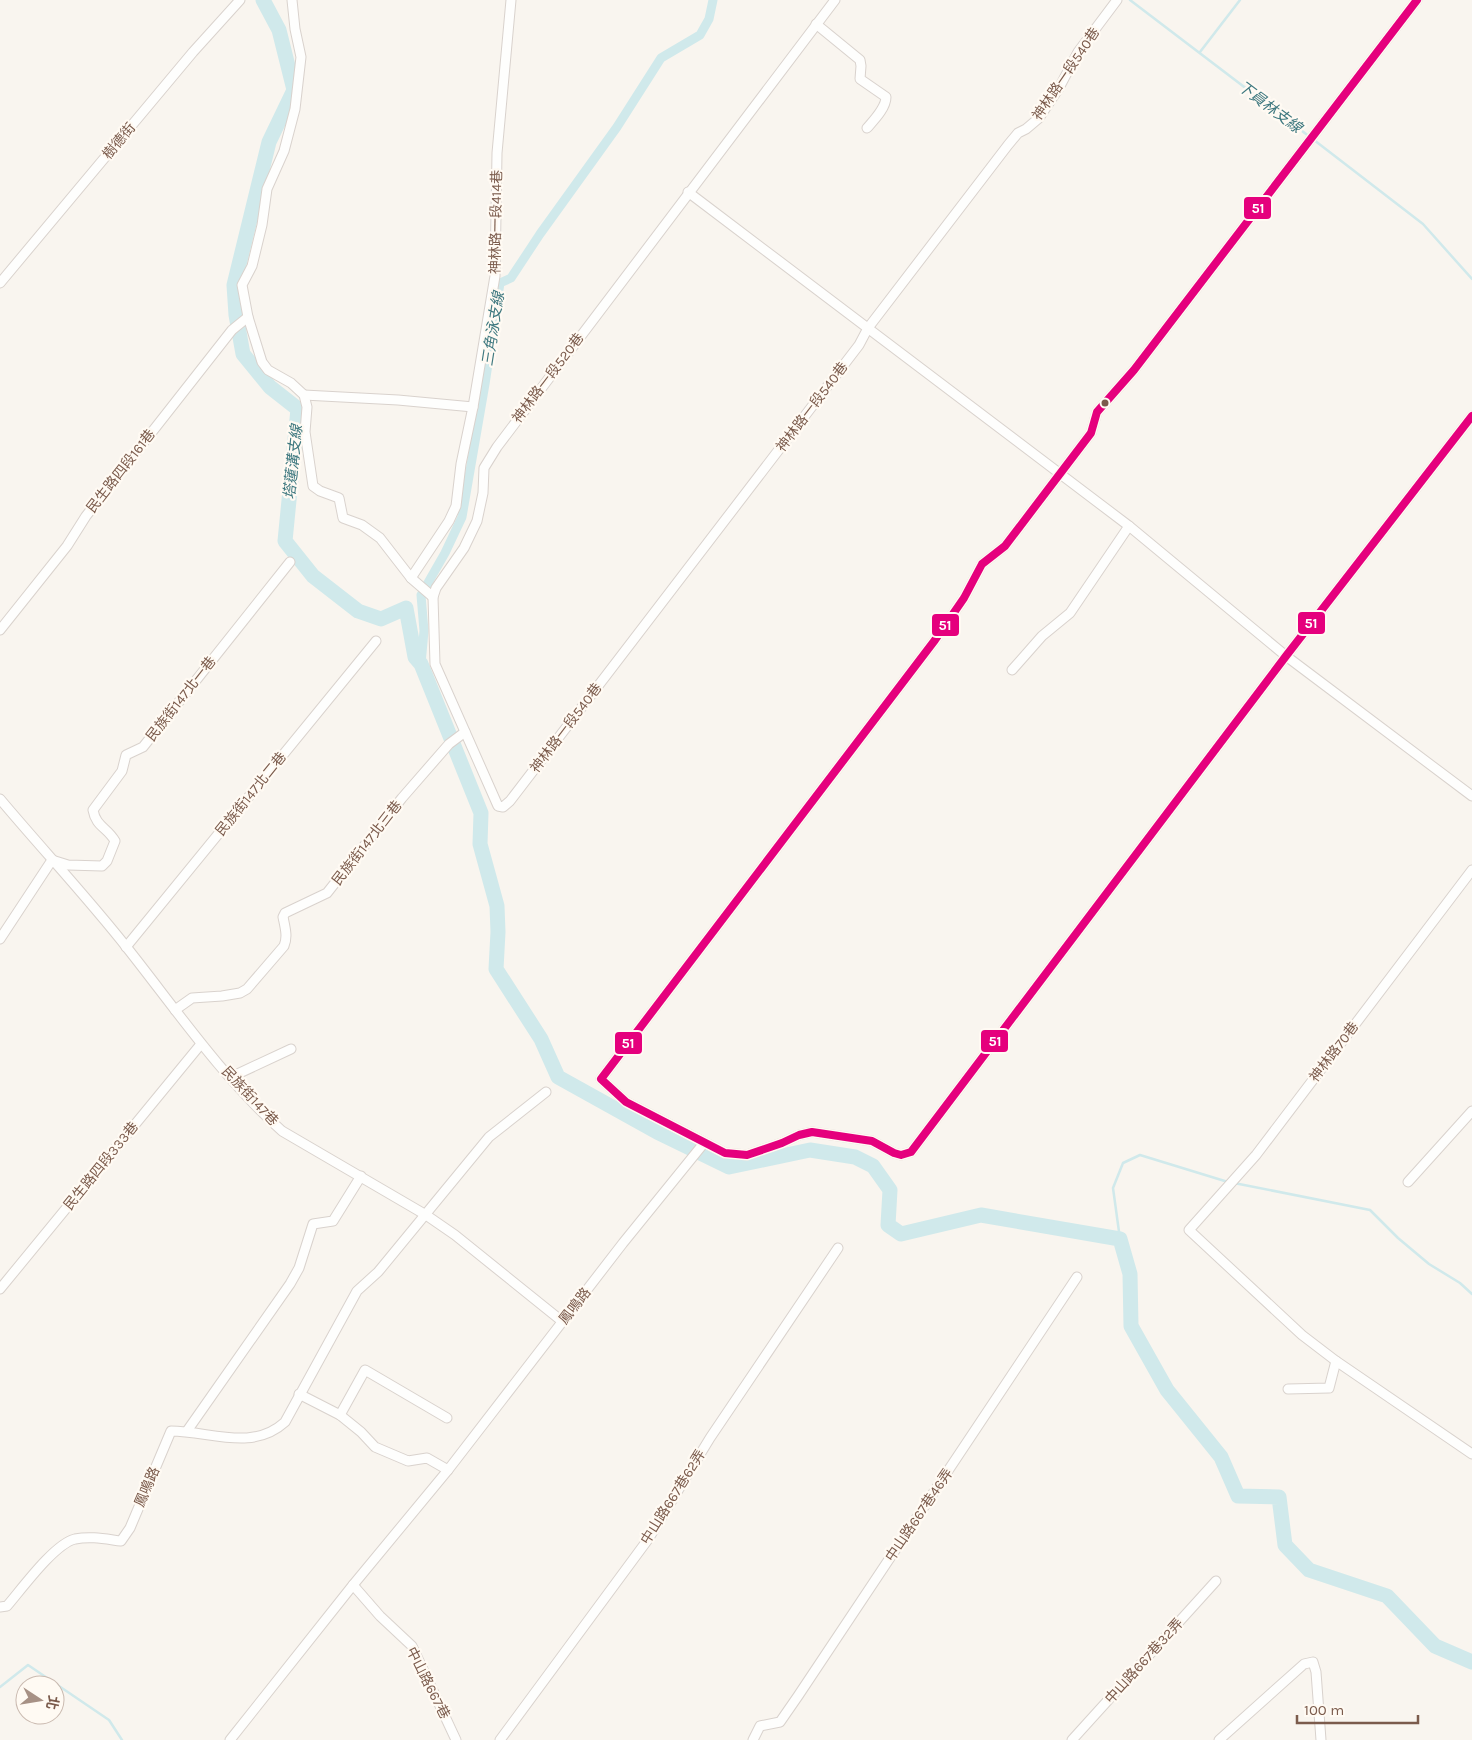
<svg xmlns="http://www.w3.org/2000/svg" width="1472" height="1740" viewBox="0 0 1472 1740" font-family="Karla,'Noto Sans TC',sans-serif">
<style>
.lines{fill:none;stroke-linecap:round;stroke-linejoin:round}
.stream{stroke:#d0e9eb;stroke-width:2.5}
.canal{stroke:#d0e9eb;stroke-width:9}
.river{stroke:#d0e9eb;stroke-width:15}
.minor-casing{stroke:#d9d2cd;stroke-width:11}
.minor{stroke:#fefefd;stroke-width:9}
.bus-1-casing{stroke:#fffaf3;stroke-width:11}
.bus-1{stroke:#e5007d;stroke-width:8}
.bus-dot{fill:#7b5b4c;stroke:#fffaf3;stroke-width:2}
.labels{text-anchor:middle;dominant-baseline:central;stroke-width:4.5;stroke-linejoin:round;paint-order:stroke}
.street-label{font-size:14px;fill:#7b5b4c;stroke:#fffaf3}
.water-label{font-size:15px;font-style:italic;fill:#3e787f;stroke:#fffaf3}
.line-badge{stroke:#fffaf3;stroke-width:2}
.badge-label{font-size:14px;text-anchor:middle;font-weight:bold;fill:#fff}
</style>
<rect width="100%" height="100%" fill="#f9f5ef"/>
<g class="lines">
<!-- stream -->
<g class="stream">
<path d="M 1130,0 L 1310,137"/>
<path d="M 1200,52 L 1240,0"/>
<path d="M 1314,140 L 1423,224 L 1472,279"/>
<path d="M 1234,1183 L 1370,1210 L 1398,1238 L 1429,1264 L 1460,1283 L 1472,1294"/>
<path d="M 1120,1239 L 1113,1188 L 1123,1163 L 1140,1155 L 1228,1182"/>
<path d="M 0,1687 L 28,1665 L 109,1720 L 122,1740"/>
</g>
<!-- canal -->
<path class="canal" d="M 421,664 L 424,631 L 421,595 L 445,553 L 462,517 L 485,384 L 500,283 L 511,278 L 540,234 L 617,127 L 661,58 L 700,35 L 709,19 L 713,0"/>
<!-- river -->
<path class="river" d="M 263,0 L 279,30 L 294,90 L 269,142 L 234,285 L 236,315 L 243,354 L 270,387 L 298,409 L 285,541 L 313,576 L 358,611 L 381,619 L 406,608 L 415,657 L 421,664 L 481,813 L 480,844 L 497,906 L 498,932 L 496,969 L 541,1039 L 558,1077 L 657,1132 L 729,1167 L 810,1150 L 855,1157 L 873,1166 L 890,1190 L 888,1225 L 901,1234 L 981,1215 L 1120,1239 L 1130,1274 L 1131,1326 L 1167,1390 L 1221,1457 L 1238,1496 L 1279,1497 L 1285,1545 L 1309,1570 L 1387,1596 L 1435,1646 L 1472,1662"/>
<!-- minor casing -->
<g class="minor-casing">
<g id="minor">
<path d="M 292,0 L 295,29 L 301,57 L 295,109 L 284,151 L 267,189 L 262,225 L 252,266 L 242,285 L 248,317 L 262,362 L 268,370 L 291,383 L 304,395 L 307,407 L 305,432 L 313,486 L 320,491 L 339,498 L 343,518 L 362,525 L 380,538 L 411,578 L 433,597"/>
<path d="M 835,0 L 497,447 L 484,468 L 483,493 L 477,521 L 464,548 L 436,588 L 433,597 L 435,664 L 498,806 L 503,807 L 510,801 L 859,345 L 868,328 L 1008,145 L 1018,133 L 1026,129 L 1039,118 L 1059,88 L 1078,52 L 1117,0"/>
<path d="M 1417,0 L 1134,370 L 1097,412 L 1091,433 L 1005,546 L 982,564 L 964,598 L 935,640 L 601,1079 L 626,1102 L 725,1153 L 747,1155 L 782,1143 L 799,1135 L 812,1132 L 872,1141 L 894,1153 L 901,1155 L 911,1152 L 1286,656 L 1472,416"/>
<path d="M 816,24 L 860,60 L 861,66 L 860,79 L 886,97 C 886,108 874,120 867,128"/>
<path d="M 688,192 L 1129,526 L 1286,656 L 1472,796"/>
<path d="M 0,283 L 193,52 L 240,0"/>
<path d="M 304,395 L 398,400 L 473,407"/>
<path d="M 411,578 L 449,521 L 456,506 L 461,464 L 473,407 L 495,276 L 497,153 L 511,0"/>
<path d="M 0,630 L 67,546 L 86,516 L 232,330 L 248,317"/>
<path d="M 1012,670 L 1042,636 L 1070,613 L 1129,526"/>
<path d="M 0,799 C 42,849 88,898 128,949 C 177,1011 223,1078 282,1131 L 426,1215 L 455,1235 L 563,1322"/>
<path d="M 1472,870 L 1256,1155 L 1189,1230 L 1302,1335 L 1336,1361 L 1472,1454"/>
<path d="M 0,939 L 52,860 L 68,865 L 102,866 L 107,861 L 115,841 C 107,827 96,827 93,810 L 122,771 L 126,755 L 143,747 L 290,562"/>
<path d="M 126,947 L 376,641"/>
<path d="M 175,1010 L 192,998 L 222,996 L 240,993 L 247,989 L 284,946 C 288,937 285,927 283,917 L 285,913 L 327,893 L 402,798 L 449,744 L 465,732"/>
<path d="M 231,1077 L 291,1049"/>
<path d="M 1408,1182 L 1472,1111"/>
<path d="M 0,1289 L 201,1044"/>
<path d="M 1288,1389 L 1329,1388 L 1336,1361"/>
<path d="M 299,1394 L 340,1415 L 361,1432 L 375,1447 L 408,1461 L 427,1458 L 448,1470"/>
<path d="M 340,1415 L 365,1370 L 447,1418"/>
<path d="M 187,1431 L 290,1284 L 299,1268 L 313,1224 L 333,1221 L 361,1176"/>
<path d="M 353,1585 L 380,1616 L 412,1646 L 456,1740"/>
<path d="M 0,1607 L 7,1606 C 21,1590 54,1544 75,1539 C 91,1536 105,1539 121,1541 L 130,1528 L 171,1431 C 210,1431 252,1452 285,1422 L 357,1291 L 378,1272 L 489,1137 L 546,1092"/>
<path d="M 230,1740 L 353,1585 L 448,1470 L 623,1243 L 704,1143"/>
<path d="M 500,1740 L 649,1538 L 710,1438 L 838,1248"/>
<path d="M 753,1740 L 760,1726 L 780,1722 L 798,1696 L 1077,1277"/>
<path d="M 1072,1740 L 1216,1581"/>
<path d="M 1219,1740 L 1304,1664 L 1313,1662 L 1316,1672 L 1321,1740"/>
</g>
</g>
<!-- minor -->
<use href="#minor" class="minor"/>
<!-- bus-1 casing -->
<g class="bus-1-casing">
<path id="bus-1" d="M 1417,0 L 1134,370 L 1097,412 L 1091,433 L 1005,546 L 982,564 L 964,598 L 935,640 L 601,1079 L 626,1102 L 725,1153 L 747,1155 L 782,1143 L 799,1135 L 812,1132 L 872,1141 L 894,1153 L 901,1155 L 911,1152 L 1286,656 L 1472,416"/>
</g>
<!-- bus-1 -->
<use href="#bus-1" class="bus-1"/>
</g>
<!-- markers -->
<circle class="bus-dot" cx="1105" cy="403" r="4.5"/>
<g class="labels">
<!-- street labels -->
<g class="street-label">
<text transform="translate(1066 74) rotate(-56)">神林路一段540巷</text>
<text transform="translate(119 141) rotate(-50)">樹德街</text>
<text transform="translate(496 222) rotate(-89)">神林路一段414巷</text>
<text transform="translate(548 378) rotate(-53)">神林路一段520巷</text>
<text transform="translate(812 407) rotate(-53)">神林路一段540巷</text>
<text transform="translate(121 471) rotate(-52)">民生路四段161巷</text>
<text transform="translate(181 699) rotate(-52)">民族街147北一巷</text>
<text transform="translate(566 728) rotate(-53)">神林路一段540巷</text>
<text transform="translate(251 794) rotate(-51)">民族街147北二巷</text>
<text transform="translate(367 843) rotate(-52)">民族街147北三巷</text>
<text transform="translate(1334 1052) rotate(-53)">神林路70巷</text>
<text transform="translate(250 1096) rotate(47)">民族街147巷</text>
<text transform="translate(101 1166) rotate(-51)">民生路四段333巷</text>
<text transform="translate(575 1306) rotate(-52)">鳳鳴路</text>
<text transform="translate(147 1487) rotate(-67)">鳳鳴路</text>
<text transform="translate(673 1497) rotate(-58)">中山路667巷62弄</text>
<text transform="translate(919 1515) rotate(-56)">中山路667巷46弄</text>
<text transform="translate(1144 1661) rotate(-48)">中山路667巷32弄</text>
<text transform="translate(428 1683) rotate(63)">中山路667巷</text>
</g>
<!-- water labels -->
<g class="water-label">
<text transform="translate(1270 107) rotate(37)">下員林支線</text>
<text transform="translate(493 329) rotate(-81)">三角泳支線</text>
<text transform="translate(293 462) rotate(-84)">塔蓮溝支線</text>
</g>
</g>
<g class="line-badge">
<rect x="1243" y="196" width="29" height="24" rx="5" fill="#e5007d"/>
<rect x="1297" y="611" width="29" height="24" rx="5" fill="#e5007d"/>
<rect x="931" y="613" width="29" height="24" rx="5" fill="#e5007d"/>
<rect x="980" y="1029" width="29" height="24" rx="5" fill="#e5007d"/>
<rect x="614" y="1031" width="29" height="24" rx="5" fill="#e5007d"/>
</g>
<g class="badge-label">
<text x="1258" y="213">51</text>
<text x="1311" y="628">51</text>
<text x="945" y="630">51</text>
<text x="995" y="1046">51</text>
<text x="628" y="1048">51</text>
</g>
<!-- north arrow -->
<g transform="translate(40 1700) rotate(102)"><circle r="24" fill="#fffaf3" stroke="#cabab0"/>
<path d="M0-4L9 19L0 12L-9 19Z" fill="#a79185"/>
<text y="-8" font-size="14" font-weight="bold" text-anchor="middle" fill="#7b5b4c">北</text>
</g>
<!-- scale -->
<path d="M1297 1715v8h121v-8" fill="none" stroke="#7b5b4c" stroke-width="2.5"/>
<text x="1304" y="1715" font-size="15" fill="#7b5b4c" stroke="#fffaf3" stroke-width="4" paint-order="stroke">100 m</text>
</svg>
